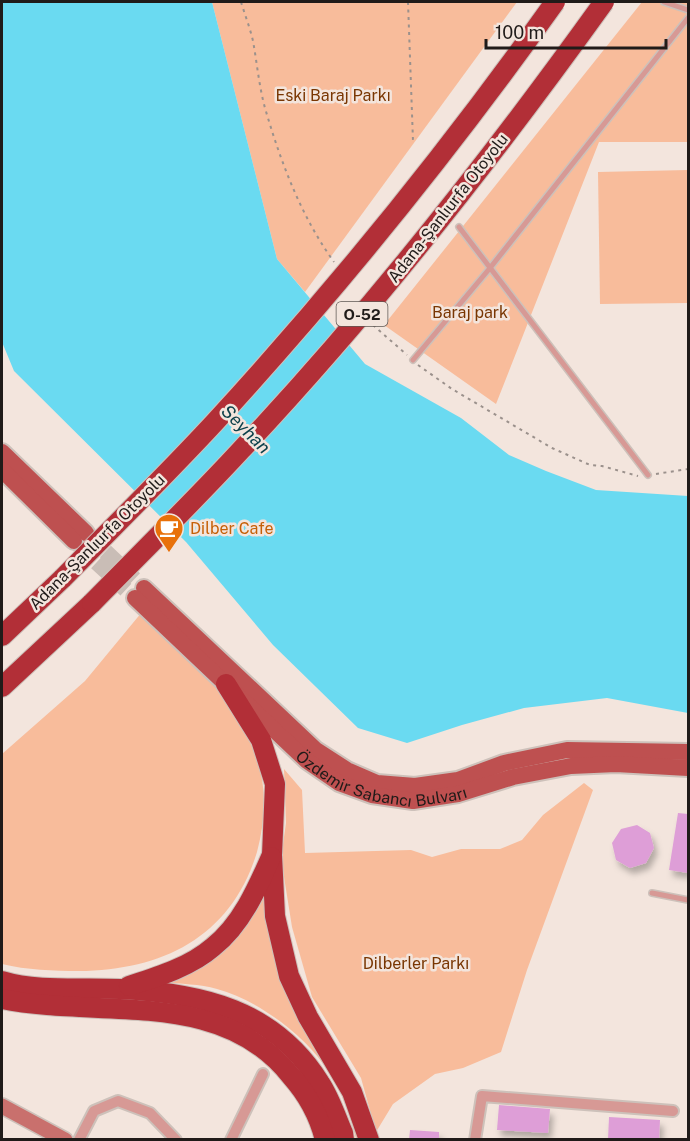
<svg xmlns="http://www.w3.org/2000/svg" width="690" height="1141" viewBox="0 0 690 1141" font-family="'Public Sans',sans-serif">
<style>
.green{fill:#f8bc9b}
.water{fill:#6adaf1}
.building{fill:#de9ed7;filter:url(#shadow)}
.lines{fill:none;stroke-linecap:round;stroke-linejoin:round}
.primary-tunnel{stroke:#c9bdb6;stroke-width:16;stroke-dasharray:16 8;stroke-linecap:butt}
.service-casing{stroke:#cdc1ba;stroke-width:8}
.minor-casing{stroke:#cdc1ba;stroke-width:14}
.secondary-casing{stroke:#cdc1ba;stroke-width:18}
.primary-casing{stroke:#cdc1ba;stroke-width:20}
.motorway-casing{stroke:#cdc1ba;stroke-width:22}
.path{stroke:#9b918c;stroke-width:2;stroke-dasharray:3 4.5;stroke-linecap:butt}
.service{stroke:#d79995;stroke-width:5}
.minor{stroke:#d79995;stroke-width:10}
.secondary{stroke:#c9706d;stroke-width:15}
.primary{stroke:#be5050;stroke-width:16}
.motorway{stroke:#b22f37;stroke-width:20}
.motorway-bridge-casing{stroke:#cdc1ba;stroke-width:22;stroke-linecap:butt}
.motorway-bridge{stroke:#b22f37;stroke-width:20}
.labels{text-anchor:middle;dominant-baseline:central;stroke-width:5;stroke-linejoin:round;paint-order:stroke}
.shield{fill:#f3e5dd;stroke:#5f5854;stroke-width:1.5}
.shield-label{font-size:15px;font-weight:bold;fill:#201b19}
.park-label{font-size:16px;fill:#793602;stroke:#f3e5dd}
.street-label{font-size:16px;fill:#201b19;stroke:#f3e5dd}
.food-label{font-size:16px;fill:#c56008;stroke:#f3e5dd;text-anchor:start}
.water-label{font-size:18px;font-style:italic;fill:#0e424c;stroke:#f3e5dd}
</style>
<defs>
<filter id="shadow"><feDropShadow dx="3.5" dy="6" stdDeviation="3" flood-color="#0004"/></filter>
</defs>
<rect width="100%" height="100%" fill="#f3e5dd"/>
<!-- green -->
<g class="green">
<path d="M 212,2 L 517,2 L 305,292 L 277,259 Z"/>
<path d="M 642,2 L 688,2 L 688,142 L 599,142 L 496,404 L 384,325 Z"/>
<path d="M 688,170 L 688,303 L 600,304 L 598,172 Z"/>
<path d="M 142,612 C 186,657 239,699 258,762 C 267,792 265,822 257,852 C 231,937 163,970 79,971 C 53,971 27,970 2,964 L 2,754 L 85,681 Z"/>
<path d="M 284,769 L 302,790 L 305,853 L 411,850 L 432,857 L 461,849 L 500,849 L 522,840 L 543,815 L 584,783 L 593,790 L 527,970 L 501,1052 L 463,1068 L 435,1074 L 393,1104 L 376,1132 L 361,1078 L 312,997 L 292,927 L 281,858 L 286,823 Z"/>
<path d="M 270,883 L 273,930 L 334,1069 L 361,1139 L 356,1139 C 351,1117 342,1091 329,1072 C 306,1036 258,1000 217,989 C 200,984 180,984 163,982 Z"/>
</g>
<!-- water -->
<path class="water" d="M 2,2 L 212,2 L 277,259 L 365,364 L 461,418 L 509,455 L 546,471 L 596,490 L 688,496 L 688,713 L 607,698 L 524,708 L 462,725 L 407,743 L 358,728 L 273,645 L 186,542 L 14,371 L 2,342 Z"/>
<!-- building -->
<g class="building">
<path d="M 678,813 L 688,814 L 688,873 L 669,870 Z"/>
<path d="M 637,825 L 650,833 L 654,848 L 646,863 L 630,868 L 616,860 L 612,843 L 621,829 Z"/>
<path d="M 499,1105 L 550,1109 L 548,1133 L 497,1130 Z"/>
<path d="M 609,1117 L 660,1120 L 659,1140 L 608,1140 Z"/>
<path d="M 410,1130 L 439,1132 L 439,1140 L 409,1140 Z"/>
</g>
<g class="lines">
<!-- primary-tunnel -->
<g class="primary-tunnel">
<path d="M 88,535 L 144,588"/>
<path d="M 79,546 L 135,598"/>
</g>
<!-- service casing -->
<g class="service-casing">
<g id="service">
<path d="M 664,2 L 688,10"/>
<path d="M 459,227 L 648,475"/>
<path d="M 413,360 L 490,268 L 688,18"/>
<path d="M 652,893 L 688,900"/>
</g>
</g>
<!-- minor casing -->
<g class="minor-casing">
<g id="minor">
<path d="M 79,1140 L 94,1111 L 118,1101 L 150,1113 L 176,1140"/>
<path d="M 231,1140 L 263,1074"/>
<path d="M 475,1140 L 482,1096 L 673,1111"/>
</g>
</g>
<!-- secondary casing -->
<g class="secondary-casing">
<path id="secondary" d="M 2,1106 L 65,1140"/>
</g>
<!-- primary casing -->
<g class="primary-casing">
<g id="primary">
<path d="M 2,452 L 86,533"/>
<path d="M 2,470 L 74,541"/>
<path d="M 144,588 L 316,750 L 347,770 L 377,783 L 415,786 L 458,780 L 504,763 L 567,750 L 688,752"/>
<path id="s1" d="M 135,598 L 307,761 L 339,783 L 372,795 L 413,801 L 458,794 L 513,777 L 571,766 L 616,764 L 688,768"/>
</g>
</g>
<!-- motorway casing -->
<g class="motorway-casing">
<g id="motorway">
<path d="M 2,636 L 63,578"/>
<path d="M 226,684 L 261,740 L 275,784 L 272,855 L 275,916 L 289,976 L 308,1017 L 352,1092 L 369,1140"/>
<path d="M 2,687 L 92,603"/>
<path d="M 2,981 C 38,992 82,987 120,989 C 201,993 274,1009 320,1083 C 330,1098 336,1117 343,1133 L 344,1140"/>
<path d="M 129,986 C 157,977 190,967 213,947 C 241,925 257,889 271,857"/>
<path d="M 2,999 C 99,1019 221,987 291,1076 C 307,1094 319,1115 325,1140"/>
</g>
</g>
<!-- path -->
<g class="path">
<path d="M 241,2 C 245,15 250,28 253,41 C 257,63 259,86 265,108 C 281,163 301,216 334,262"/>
<path d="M 408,2 L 413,141"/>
<path d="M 373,325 L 407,355"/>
<path d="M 418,365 L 452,389 L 552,448 L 590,465 L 602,466 L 638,476"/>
<path d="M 656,474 L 688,469"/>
</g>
<!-- service -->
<use href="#service" class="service"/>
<!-- minor -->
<use href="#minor" class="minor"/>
<!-- secondary -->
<use href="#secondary" class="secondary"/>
<!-- primary -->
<use href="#primary" class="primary"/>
<!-- motorway -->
<use href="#motorway" class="motorway"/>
<!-- motorway-bridge casing -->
<g class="motorway-bridge-casing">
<g id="motorway-bridge">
<path d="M 63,578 C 114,526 166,475 215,422 C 337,289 451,148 555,2"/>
<path d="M 92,603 C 142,552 193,502 241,450 C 373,310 492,158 604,2"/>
</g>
</g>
<!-- motorway-bridge -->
<use href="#motorway-bridge" class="motorway-bridge"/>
</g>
<!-- icons -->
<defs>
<g id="cafe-pin" transform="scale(1.5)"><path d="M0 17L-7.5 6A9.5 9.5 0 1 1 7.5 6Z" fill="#e8710a" stroke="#f3e5dd"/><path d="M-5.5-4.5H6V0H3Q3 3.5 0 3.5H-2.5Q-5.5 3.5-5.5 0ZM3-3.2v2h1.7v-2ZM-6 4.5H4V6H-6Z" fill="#fff"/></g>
</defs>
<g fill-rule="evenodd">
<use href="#cafe-pin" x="169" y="528"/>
</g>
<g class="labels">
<!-- shield labels -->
<rect class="shield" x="336.5" y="302" width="51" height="24" rx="4.5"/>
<g class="shield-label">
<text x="362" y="314">O-52</text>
</g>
<!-- park labels -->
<g class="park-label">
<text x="333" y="95">Eski Baraj Parkı</text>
<text x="470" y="312">Baraj park</text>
<text x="416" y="963">Dilberler Parkı</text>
</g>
<!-- street labels -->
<g class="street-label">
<text transform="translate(448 208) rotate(-52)">Adana-Şanlıurfa Otoyolu</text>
<text transform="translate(97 542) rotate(-45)">Adana-Şanlıurfa Otoyolu</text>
<text stroke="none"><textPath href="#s1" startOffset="316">Özdemir Sabancı Bulvarı</textPath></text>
</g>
<!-- food labels -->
<g class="food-label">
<text x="190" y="528">Dilber Cafe</text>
</g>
<!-- water labels -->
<g class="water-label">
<text transform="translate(246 429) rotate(45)">Seyhan</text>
</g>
</g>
<!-- border -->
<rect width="690" height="1141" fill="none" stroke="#201b19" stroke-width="6"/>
<!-- scale -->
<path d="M486 39v9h180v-9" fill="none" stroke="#201b19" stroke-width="3"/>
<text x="495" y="39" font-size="18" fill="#201b19" stroke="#f3e5dd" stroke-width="4.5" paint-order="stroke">100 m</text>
</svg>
